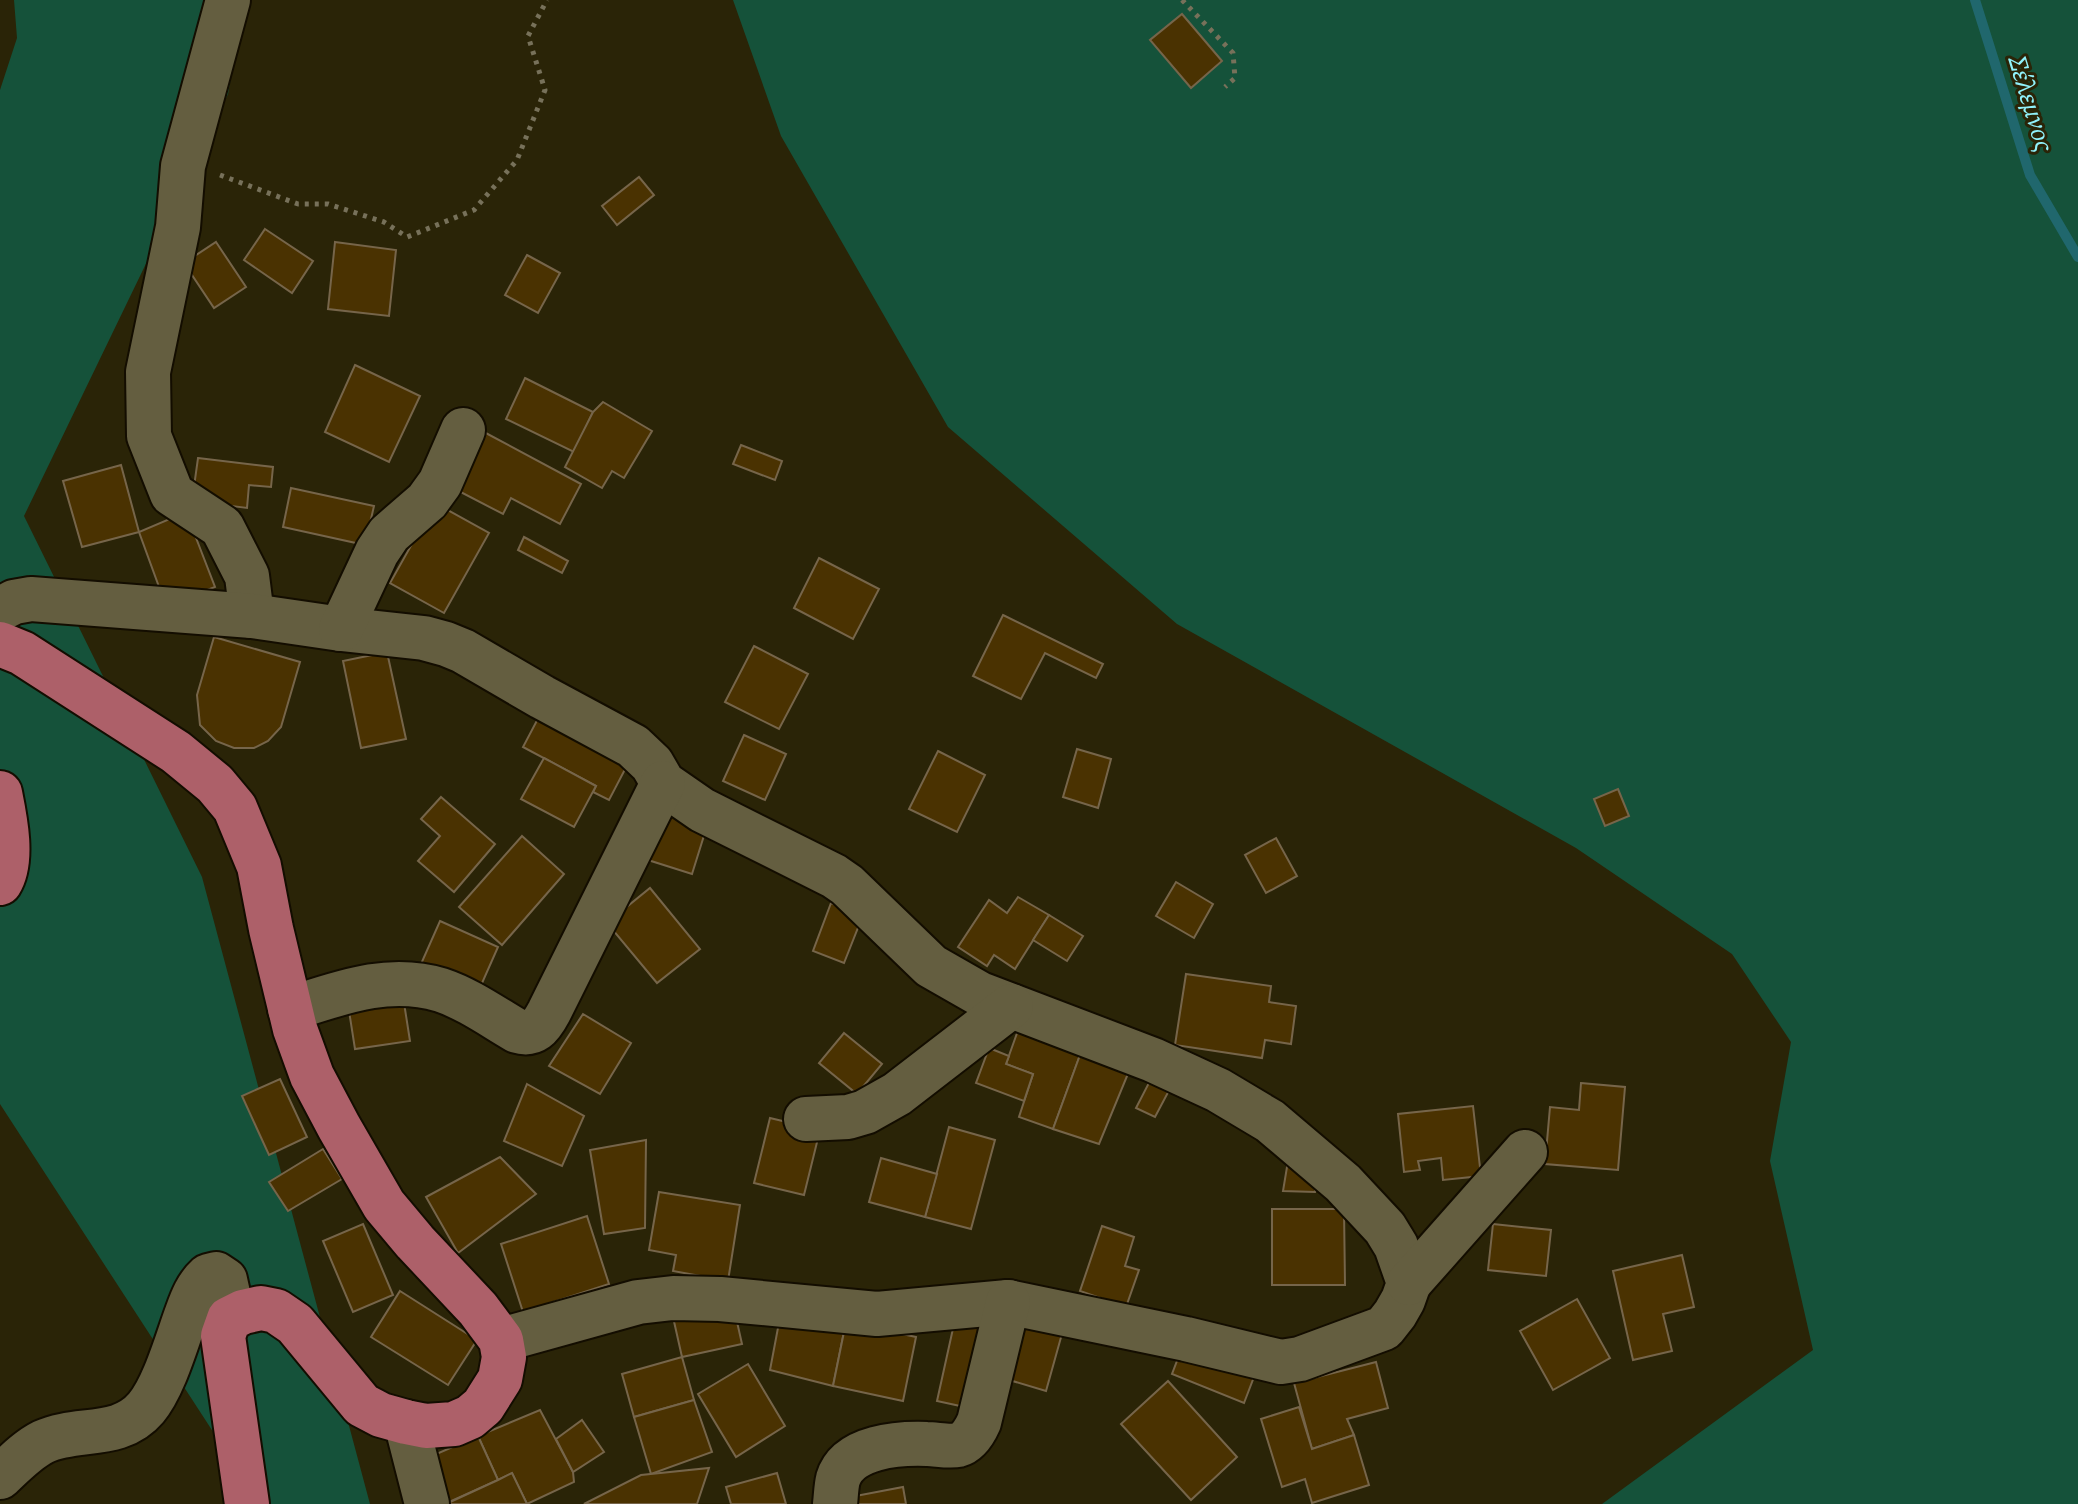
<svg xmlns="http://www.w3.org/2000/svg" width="2078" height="1504" viewBox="0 0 2078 1504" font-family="'Source Serif 4',serif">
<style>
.green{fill:#15523a}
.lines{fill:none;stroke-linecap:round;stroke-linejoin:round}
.stream{stroke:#20676d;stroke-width:10}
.building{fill:#4a3201;stroke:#76654a;stroke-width:2}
.minor-casing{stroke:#130d00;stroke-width:48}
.major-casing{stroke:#130d00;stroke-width:48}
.path{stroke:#77715a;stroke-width:5;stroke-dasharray:4 6;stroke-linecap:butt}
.minor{stroke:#645e40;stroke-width:44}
.major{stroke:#ad6069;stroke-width:44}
.labels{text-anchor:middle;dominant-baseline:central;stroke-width:6;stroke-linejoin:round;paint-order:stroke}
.water-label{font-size:26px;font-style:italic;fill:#90f2fb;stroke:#2a2407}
</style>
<rect width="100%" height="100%" fill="#2a2407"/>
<!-- green -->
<g class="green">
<path d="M 14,0 L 245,0 L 228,94 L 24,516 L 202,877 L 370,1504 L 249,1504 L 234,1464 L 0,1104 L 0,90 L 17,38 Z"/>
<path d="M 733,0 L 2078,0 L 2078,1504 L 1602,1504 L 1813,1350 L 1770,1161 L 1791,1042 L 1732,954 L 1576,848 L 1177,624 L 948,427 L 781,136 Z"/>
</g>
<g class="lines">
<!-- stream -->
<path class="stream" d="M 1975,0 L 2030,175 L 2078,257"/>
</g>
<!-- building -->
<g class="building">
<path d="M 1182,14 L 1222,61 L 1191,88 L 1150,40 Z"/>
<path d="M 639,177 L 654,195 L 617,225 L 602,206 Z"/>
<path d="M 265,229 L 313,261 L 292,293 L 244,260 Z"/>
<path d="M 216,242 L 246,287 L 214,308 L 184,263 Z"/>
<path d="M 335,242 L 396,250 L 389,316 L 328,309 Z"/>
<path d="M 527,255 L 560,273 L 538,313 L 505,295 Z"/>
<path d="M 355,365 L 420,396 L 389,462 L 325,432 Z"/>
<path d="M 525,378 L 593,412 L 574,452 L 506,419 Z"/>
<path d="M 603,402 L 652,431 L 624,478 L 612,471 L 602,488 L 565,467 L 593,412 Z"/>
<path d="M 482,431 L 581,484 L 560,524 L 511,498 L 503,514 L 451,487 Z"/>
<path d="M 741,445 L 782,461 L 775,480 L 733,464 Z"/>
<path d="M 198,458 L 273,467 L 271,487 L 249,485 L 247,508 L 192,501 Z"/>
<path d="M 121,465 L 139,532 L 82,547 L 63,481 Z"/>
<path d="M 291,488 L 374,506 L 365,545 L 283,527 Z"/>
<path d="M 435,503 L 489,533 L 444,613 L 390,583 Z"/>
<path d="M 186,512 L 215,587 L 166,606 L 139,532 Z"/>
<path d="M 524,537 L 568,561 L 562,573 L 518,550 Z"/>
<path d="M 819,558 L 879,589 L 853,639 L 794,608 Z"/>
<path d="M 1003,615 L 1103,664 L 1096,678 L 1045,653 L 1021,699 L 973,676 Z"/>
<path d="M 214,637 L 300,662 L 281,727 L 268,741 L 254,748 L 234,748 L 216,741 L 200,725 L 197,695 Z"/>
<path d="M 754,646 L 808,674 L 779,729 L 725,702 Z"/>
<path d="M 387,652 L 406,739 L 361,748 L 343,661 Z"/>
<path d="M 543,709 L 632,756 L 609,800 L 593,792 L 596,786 L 523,747 Z"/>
<path d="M 744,735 L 786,754 L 765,800 L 723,781 Z"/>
<path d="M 1077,749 L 1111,759 L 1098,808 L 1063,797 Z"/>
<path d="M 938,751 L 985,775 L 957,832 L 909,809 Z"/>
<path d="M 544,758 L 596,786 L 574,827 L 521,799 Z"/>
<path d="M 1618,789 L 1629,816 L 1605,826 L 1594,799 Z"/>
<path d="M 441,797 L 495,844 L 454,892 L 418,861 L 440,836 L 421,819 Z"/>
<path d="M 662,813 L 707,826 L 692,874 L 648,860 Z"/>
<path d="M 522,836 L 564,874 L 502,945 L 459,907 Z"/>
<path d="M 1276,838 L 1297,876 L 1266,893 L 1245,855 Z"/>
<path d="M 1176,882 L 1213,904 L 1194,938 L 1156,916 Z"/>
<path d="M 650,888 L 700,949 L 657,983 L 607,923 Z"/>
<path d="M 1018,897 L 1049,915 L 1015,969 L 994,955 L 987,966 L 958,947 L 989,900 L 1007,913 Z"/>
<path d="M 831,903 L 863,915 L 844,963 L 813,951 Z"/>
<path d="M 1049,915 L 1083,936 L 1067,961 L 1033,940 Z"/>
<path d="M 440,921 L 498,947 L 475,999 L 417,973 Z"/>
<path d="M 1186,974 L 1271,986 L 1269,1002 L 1296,1006 L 1291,1044 L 1265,1040 L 1262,1058 L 1175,1045 Z"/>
<path d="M 402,990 L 410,1041 L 355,1049 L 347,998 Z"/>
<path d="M 583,1014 L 631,1043 L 600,1094 L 549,1066 Z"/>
<path d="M 1021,1022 L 1084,1044 L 1053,1129 L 1019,1117 L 1033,1074 L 1006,1064 Z"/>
<path d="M 844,1033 L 882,1064 L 857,1094 L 819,1063 Z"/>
<path d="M 1084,1044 L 1132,1064 L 1099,1144 L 1053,1129 Z"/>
<path d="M 989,1048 L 1009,1056 L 1006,1064 L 1033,1074 L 1024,1101 L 976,1083 Z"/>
<path d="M 1154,1073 L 1173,1083 L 1155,1117 L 1136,1108 Z"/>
<path d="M 280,1079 L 307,1137 L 269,1155 L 242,1096 Z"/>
<path d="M 1581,1083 L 1625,1087 L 1618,1170 L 1545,1164 L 1550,1107 L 1579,1110 Z"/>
<path d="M 527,1084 L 584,1116 L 562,1166 L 504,1141 Z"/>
<path d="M 1473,1106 L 1481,1176 L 1443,1180 L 1441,1158 L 1418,1161 L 1420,1170 L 1404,1172 L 1398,1114 Z"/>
<path d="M 770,1118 L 820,1130 L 804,1195 L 754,1183 Z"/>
<path d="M 949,1127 L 995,1140 L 971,1229 L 925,1217 Z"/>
<path d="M 646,1140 L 645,1228 L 604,1234 L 590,1150 Z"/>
<path d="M 323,1149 L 342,1179 L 288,1211 L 269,1182 Z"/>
<path d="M 1289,1155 L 1320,1170 L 1315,1192 L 1283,1191 Z"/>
<path d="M 500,1157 L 536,1194 L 458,1253 L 426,1197 Z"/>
<path d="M 881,1158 L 937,1174 L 925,1217 L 869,1202 Z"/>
<path d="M 659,1192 L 740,1205 L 728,1281 L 673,1271 L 676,1255 L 649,1250 Z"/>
<path d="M 1272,1209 L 1344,1209 L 1345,1285 L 1272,1285 Z"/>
<path d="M 587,1216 L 609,1284 L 523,1312 L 501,1244 Z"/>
<path d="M 363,1224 L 393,1295 L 353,1312 L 323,1241 Z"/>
<path d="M 1493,1224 L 1551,1230 L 1546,1276 L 1488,1270 Z"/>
<path d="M 1102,1226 L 1134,1237 L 1125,1266 L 1139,1270 L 1126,1307 L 1080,1291 Z"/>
<path d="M 1682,1255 L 1694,1307 L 1663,1314 L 1672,1351 L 1633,1360 L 1613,1271 Z"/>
<path d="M 400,1291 L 477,1340 L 448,1385 L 371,1337 Z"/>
<path d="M 1577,1299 L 1610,1358 L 1553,1390 L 1520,1331 Z"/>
<path d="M 733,1304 L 742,1344 L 682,1357 L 673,1317 Z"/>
<path d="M 1018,1310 L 1065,1323 L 1046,1391 L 999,1377 Z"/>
<path d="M 781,1312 L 846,1322 L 833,1386 L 770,1370 Z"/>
<path d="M 956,1315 L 994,1323 L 974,1409 L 937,1401 Z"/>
<path d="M 846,1322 L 916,1337 L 903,1401 L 833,1386 Z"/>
<path d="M 1185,1340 L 1257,1369 L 1244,1403 L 1172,1374 Z"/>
<path d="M 682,1357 L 694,1400 L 634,1417 L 622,1374 Z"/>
<path d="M 1376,1362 L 1388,1408 L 1347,1419 L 1354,1435 L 1312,1449 L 1294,1383 Z"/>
<path d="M 748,1364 L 785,1426 L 736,1457 L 698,1394 Z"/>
<path d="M 1168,1381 L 1237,1457 L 1191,1500 L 1121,1424 Z"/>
<path d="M 694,1400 L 712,1452 L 651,1474 L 634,1417 Z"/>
<path d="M 1299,1407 L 1312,1449 L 1354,1435 L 1369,1485 L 1312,1503 L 1305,1479 L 1282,1487 L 1261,1419 Z"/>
<path d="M 540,1410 L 573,1472 L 574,1482 L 527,1504 L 512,1473 L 498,1480 L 478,1436 Z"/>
<path d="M 582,1420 L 604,1452 L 573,1472 L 556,1439 Z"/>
<path d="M 478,1436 L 498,1480 L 447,1503 L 427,1458 Z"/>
<path d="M 709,1468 L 697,1504 L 584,1504 L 641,1475 Z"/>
<path d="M 512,1473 L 527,1504 L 446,1504 L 498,1480 Z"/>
<path d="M 777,1473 L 786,1504 L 731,1504 L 726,1487 Z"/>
<path d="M 903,1487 L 906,1504 L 846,1504 L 845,1498 Z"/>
</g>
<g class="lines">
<!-- minor casing -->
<g class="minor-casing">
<g id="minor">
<path d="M 228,0 L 183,166 L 178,227 L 148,372 L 149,436 L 172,494 L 222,527 L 247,576 L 252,616"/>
<path d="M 0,609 L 14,602 L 31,599 L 252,616 L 341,629 L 424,638 L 446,644 L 463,651 L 542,697 L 633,746 L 652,764 L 663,783 L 702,810 L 834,876 L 847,885 L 931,966 L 980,994 L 1153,1060 L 1218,1090 L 1270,1121 L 1343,1183 L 1385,1228 L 1396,1246 L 1409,1283 L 1403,1300 L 1395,1314 L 1384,1328 L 1300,1359 L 1281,1362 L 1186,1339 L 1008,1302 L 877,1314 L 720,1299 L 673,1298 L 638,1302 L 501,1340"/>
<path d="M 341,629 L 377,552 L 389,534 L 427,501 L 440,483 L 463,430"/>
<path d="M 290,1009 C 340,993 388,974 441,990 C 468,999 493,1017 517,1031 C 534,1036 541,1027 549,1012 L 663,783"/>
<path d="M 806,1119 L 848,1117 L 865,1112 L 897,1094 L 1011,1006"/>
<path d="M 1409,1283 L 1525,1152"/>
<path d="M 406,1422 L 427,1504"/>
<path d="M 0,1477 C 13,1465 27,1450 43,1442 C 77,1426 119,1440 146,1408 C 164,1387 177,1340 187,1313 C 192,1299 197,1286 208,1276 L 216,1274 L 225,1280 L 229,1298 L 229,1319"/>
<path d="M 835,1504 C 836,1496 836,1487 838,1479 C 848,1446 899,1443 927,1444 C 936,1444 949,1447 958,1445 C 969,1442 975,1431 979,1422 L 1008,1302"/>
</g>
</g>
<!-- major casing -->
<g class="major-casing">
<g id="major">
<path d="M 0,644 L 22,653 L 176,752 L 215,784 L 235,808 L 259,866 L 271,929 L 295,1029 L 312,1076 L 339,1127 L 384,1205 L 415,1242 L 478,1309 L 501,1340 L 504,1357 L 500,1379 L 483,1406 L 470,1417 L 454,1424 L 426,1426 L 406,1422 L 381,1415 L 362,1405 L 295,1324 L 276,1311 L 261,1308 L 243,1312 L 229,1319 L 223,1336 L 247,1504"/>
<path d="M 0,793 C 5,818 14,861 0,883"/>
</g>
</g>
<!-- path -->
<g class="path">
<path d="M 1182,0 L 1233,53 L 1235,78 L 1225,87"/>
<path d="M 220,175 L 298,204 L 328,204 L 384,222 L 407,237 L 474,210 L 517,160 L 545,90 L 528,36 L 547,0"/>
</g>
<!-- minor -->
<use href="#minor" class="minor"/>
<!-- major -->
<use href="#major" class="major"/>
</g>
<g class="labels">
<!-- water labels -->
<g class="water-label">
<text transform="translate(2031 103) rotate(73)">Σέλεμνος</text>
</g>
</g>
</svg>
